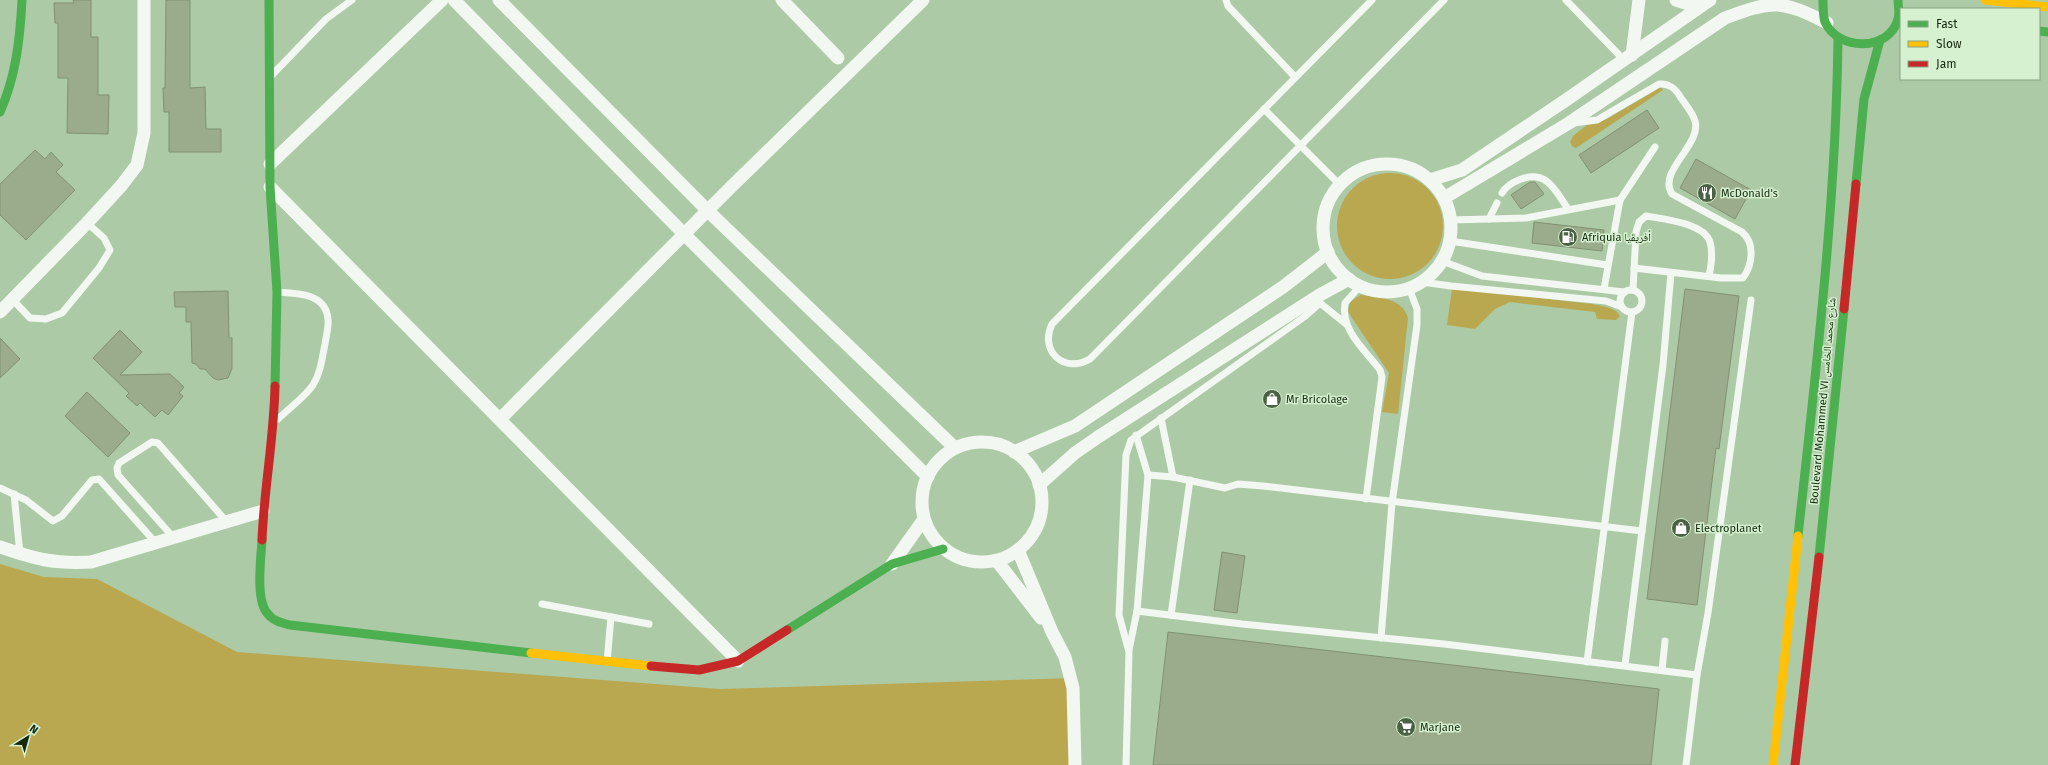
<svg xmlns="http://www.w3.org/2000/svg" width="2048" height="765" viewBox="0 0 2048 765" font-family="'Fira Sans','Noto Naskh Arabic',sans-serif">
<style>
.green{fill:#baa851}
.building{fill:#9bac8c;stroke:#819171}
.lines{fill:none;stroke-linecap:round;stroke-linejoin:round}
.lane{stroke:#f3f7f2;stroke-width:7}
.street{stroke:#f3f7f2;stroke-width:13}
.fast{stroke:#4caf50;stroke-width:9}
.slow{stroke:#ffc107;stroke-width:9}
.jam{stroke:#c62828;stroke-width:9}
.labels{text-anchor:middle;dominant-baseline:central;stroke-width:3;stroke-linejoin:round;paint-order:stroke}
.poi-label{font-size:11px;fill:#15290f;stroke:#d6f1d0;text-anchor:start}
.street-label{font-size:11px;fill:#15290f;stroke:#d6f1d0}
</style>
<rect width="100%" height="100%" fill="#accaa5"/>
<!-- green -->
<g class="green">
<path d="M 1661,87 L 1663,90 L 1576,148 L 1572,146 L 1570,142 L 1573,136 L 1587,125 L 1607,119 Z"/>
<circle cx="1390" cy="226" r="53"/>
<path d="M 1452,288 L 1592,304 C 1601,306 1616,307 1620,316 L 1616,320 L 1597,319 L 1595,312 L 1510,302 L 1495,309 L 1475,329 L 1447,325 Z"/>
<path d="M 1360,295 C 1378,297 1403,298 1408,318 L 1398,414 L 1382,412 L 1389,373 L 1348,312 L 1350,302 Z"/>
<path d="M 0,564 L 44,577 L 97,579 L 237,652 L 720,689 L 1075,678 L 1081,765 L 0,765 Z"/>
</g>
<!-- building -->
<g class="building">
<path d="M 73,0 L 91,0 L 91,37 L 98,37 L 98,95 L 109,95 L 108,134 L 67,133 L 68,78 L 58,78 L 58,23 L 55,23 L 54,3 L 74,3 Z"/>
<path d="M 166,0 L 190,0 L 190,88 L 205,87 L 206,129 L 221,129 L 221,152 L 169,152 L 169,112 L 164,112 L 163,88 L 165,88 Z"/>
<path d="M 1647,110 L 1659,128 L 1591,173 L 1579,155 Z"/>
<path d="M 35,150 L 45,159 L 51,152 L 63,165 L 56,172 L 75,190 L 26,240 L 0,215 L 0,184 Z"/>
<path d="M 1696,159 L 1751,190 L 1735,219 L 1680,188 Z"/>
<path d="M 1530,182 L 1535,182 L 1544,194 L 1521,209 L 1511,195 Z"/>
<path d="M 1534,222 L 1604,230 L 1602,251 L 1532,243 Z"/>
<path d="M 1685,289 L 1739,296 L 1719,449 L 1716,448 L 1697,605 L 1647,599 Z"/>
<path d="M 228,291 L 229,338 L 232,338 L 232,368 L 228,378 L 218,380 L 213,378 L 205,369 L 200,369 L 196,364 L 192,363 L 191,322 L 186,322 L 186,307 L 175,307 L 174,292 Z"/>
<path d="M 120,330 L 142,352 L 120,375 L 170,374 L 184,387 L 179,393 L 183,396 L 168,415 L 162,410 L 155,417 L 140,403 L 137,406 L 126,396 L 129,393 L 93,358 Z"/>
<path d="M 0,338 L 20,359 L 0,378 Z"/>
<path d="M 87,392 L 130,433 L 108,457 L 65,416 Z"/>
<path d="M 1222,552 L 1245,556 L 1237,613 L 1214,610 Z"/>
<path d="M 1168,632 L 1659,689 L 1651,765 L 1153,765 Z"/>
</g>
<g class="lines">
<!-- lane -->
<g class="lane">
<path d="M 1226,0 L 1228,6 L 1295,77"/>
<path d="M 1372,0 L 1052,324 C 1039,351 1064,374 1090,359 L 1444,0"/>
<path d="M 1566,0 L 1624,60"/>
<path d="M 272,75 L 326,19 L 352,0"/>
<path d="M 1264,109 L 1340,185"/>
<path d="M 1573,123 L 1597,120 L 1659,84 C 1670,83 1676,89 1681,98 C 1686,105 1693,113 1695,121 C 1702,145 1657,171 1672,194 L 1742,232 C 1755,243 1753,264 1743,278 L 1721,278 L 1634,268"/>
<path d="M 1502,193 C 1506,186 1513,182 1521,179 C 1547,170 1555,190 1568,209"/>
<path d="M 1489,219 L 1497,203"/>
<path d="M 1451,220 L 1526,218 L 1620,200"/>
<path d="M 1450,241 L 1607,265"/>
<path d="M 1442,261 L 1482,276 L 1624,292"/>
<path d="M 1422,282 L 1451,286 L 1606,301 L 1622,307"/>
<path d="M 1361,285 L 1345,303 C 1340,330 1366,351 1380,370 L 1382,377 L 1366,499"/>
<path d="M 1604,289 L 1620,200 L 1655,147"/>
<circle cx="1631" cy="301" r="11"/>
<path d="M 1633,290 L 1636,232 L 1639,222 L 1646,216 C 1663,219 1704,223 1710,242 C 1713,252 1711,267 1709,276"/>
<path d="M 277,292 C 297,293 326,293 328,319 C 329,327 326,336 325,344 C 322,358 321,372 313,385 C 304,398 289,408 278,419"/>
<path d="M 12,299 L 30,318 L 46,319 L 62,313 L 99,268 L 110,250 L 104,238 L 87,223"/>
<path d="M 1320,303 L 1346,324"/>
<path d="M 1161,418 L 1173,477"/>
<path d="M 1148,475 L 1173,477 L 1225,488 L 1238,484 L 1263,486 L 1642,531"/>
<path d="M 0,488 L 26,500 L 53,521 L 62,516 L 92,480 L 99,479 L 155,542"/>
<path d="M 14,494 L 20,554"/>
<path d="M 173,537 L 118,475 L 117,468 L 119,463 L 152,442 L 158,443 L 226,521"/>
<path d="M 542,604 L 649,624"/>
<path d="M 1137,611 L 1242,624 L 1444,644 L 1697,675 L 1686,765"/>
<path d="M 1171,615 L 1190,480"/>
<path d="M 1381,638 L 1392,503 L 1417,325 L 1417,309 L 1409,288"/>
<path d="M 1129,650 L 1137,611 L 1148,475 L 1136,435"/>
<path d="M 607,662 L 611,617"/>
<path d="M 1587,662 L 1632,312"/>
<path d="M 1625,665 L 1663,365 L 1671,273"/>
<path d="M 1662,670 L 1665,641"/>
<path d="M 1697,675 L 1708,613 L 1751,300"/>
<path d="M 1126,765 L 1129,652 L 1119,615 L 1126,455 L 1131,440 L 1304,317 L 1320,303 L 1318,296"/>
</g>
<!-- street -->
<g class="street">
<path d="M 454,0 L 684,234 L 928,477"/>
<path d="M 499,0 L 708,211 L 955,448"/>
<path d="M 782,0 L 838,58"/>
<path d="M 1676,0 L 1698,7"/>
<path d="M 1632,55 L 1639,0"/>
<path d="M 270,164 L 442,0"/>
<circle cx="1387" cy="228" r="64"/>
<path d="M 1430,180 L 1462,170 L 1566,100 L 1710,0"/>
<path d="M 270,187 L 738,661"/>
<path d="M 1444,198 L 1569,123 L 1725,18 C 1772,0 1783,0 1827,23"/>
<path d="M 0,312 L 87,223 L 121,186 L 137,165 L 144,133 L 144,0"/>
<path d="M 500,419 L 732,186 L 923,0"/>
<circle cx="982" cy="502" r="60"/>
<path d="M 1014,452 L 1075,426 L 1283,287 L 1328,252"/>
<path d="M 1039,485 L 1075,453 L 1098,437 L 1318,296 L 1349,279"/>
<path d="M 0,547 C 35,559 53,564 91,562 L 263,511"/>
<path d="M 1018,550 L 1052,632 L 1065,657 L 1073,688 L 1075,765"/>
<path d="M 997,561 L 1041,618"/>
<path d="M 892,564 L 924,519"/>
</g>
<!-- fast -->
<g class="fast">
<path d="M 269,0 L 270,187 L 277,292 L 275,386"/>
<path d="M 1823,0 C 1823,6 1823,16 1825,22 C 1838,51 1889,52 1898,19 C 1900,13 1898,6 1898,0"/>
<path d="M 2039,31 L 2048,32"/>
<path d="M 0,112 C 16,76 20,39 22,0"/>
<path d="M 1856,184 L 1864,99 L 1880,40"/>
<path d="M 1798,536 C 1816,370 1836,204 1838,38"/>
<path d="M 262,540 C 261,558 255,601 268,614 C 273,621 282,623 290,625 L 531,653"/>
<path d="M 1819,557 L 1844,309"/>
<path d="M 787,630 L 892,564 L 943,549"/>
</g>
<!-- slow -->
<g class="slow">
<path d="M 1985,0 L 2048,7"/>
<path d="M 531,653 L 651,666"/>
<path d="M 1773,765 L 1798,536"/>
</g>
<!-- jam -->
<g class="jam">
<path d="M 1844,309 L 1856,184"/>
<path d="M 262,540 C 264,489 274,438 275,386"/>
<path d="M 651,666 L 699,670 L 738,661 L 787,630"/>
<path d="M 1795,765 L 1819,557"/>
</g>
</g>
<!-- icons -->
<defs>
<g id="restaurant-disc" transform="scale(1)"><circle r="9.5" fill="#4a6144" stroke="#d6f1d0"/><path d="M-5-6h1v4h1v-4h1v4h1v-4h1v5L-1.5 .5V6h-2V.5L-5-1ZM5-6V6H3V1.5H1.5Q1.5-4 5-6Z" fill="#fff"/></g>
<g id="fuel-disc" transform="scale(1)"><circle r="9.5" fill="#4a6144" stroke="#d6f1d0"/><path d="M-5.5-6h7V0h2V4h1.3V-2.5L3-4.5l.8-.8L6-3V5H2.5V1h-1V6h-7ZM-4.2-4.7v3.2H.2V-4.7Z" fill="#fff"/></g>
<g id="shop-disc" transform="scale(1)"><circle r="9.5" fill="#4a6144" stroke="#d6f1d0"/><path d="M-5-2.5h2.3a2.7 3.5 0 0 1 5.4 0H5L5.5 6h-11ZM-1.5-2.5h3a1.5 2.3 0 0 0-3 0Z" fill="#fff"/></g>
<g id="supermarket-disc" transform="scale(1)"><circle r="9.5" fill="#4a6144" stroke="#d6f1d0"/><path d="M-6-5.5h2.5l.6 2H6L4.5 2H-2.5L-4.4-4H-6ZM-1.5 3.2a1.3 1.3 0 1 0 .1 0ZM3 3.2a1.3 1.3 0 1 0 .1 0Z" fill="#fff"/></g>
</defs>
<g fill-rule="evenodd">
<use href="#restaurant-disc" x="1707" y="193"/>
<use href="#fuel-disc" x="1568" y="237"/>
<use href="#shop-disc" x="1272" y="399"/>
<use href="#shop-disc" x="1681" y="528"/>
<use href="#supermarket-disc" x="1406" y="727"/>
</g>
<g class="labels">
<!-- poi labels -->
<g class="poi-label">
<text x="1721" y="193">McDonald's</text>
<text x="1582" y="237">Afriquia أفريقيا</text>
<text x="1286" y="399">Mr Bricolage</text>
<text x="1695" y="528">Electroplanet</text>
<text x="1420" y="727">Marjane</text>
</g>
<!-- street labels -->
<g class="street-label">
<text transform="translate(1823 401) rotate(-85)">Boulevard Mohammed VI شارع محمد الخامس</text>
</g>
</g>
<!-- legend -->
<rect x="1900" y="8" width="140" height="72" fill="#d6f1d0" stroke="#89a183"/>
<rect x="1908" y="21" width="20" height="6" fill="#4caf50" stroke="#89a183"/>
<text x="1936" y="28" font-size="12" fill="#15290f">Fast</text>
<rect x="1908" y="41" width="20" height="6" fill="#ffc107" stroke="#89a183"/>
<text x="1936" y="48" font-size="12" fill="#15290f">Slow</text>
<rect x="1908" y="61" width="20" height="6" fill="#c62828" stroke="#89a183"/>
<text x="1936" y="68" font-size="12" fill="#15290f">Jam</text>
<!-- north arrow -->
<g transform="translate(28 737) rotate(37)" stroke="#d6f1d0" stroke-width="3" paint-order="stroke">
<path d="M0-3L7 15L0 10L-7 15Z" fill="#15290f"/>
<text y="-6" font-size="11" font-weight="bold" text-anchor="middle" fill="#15290f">N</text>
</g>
</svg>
